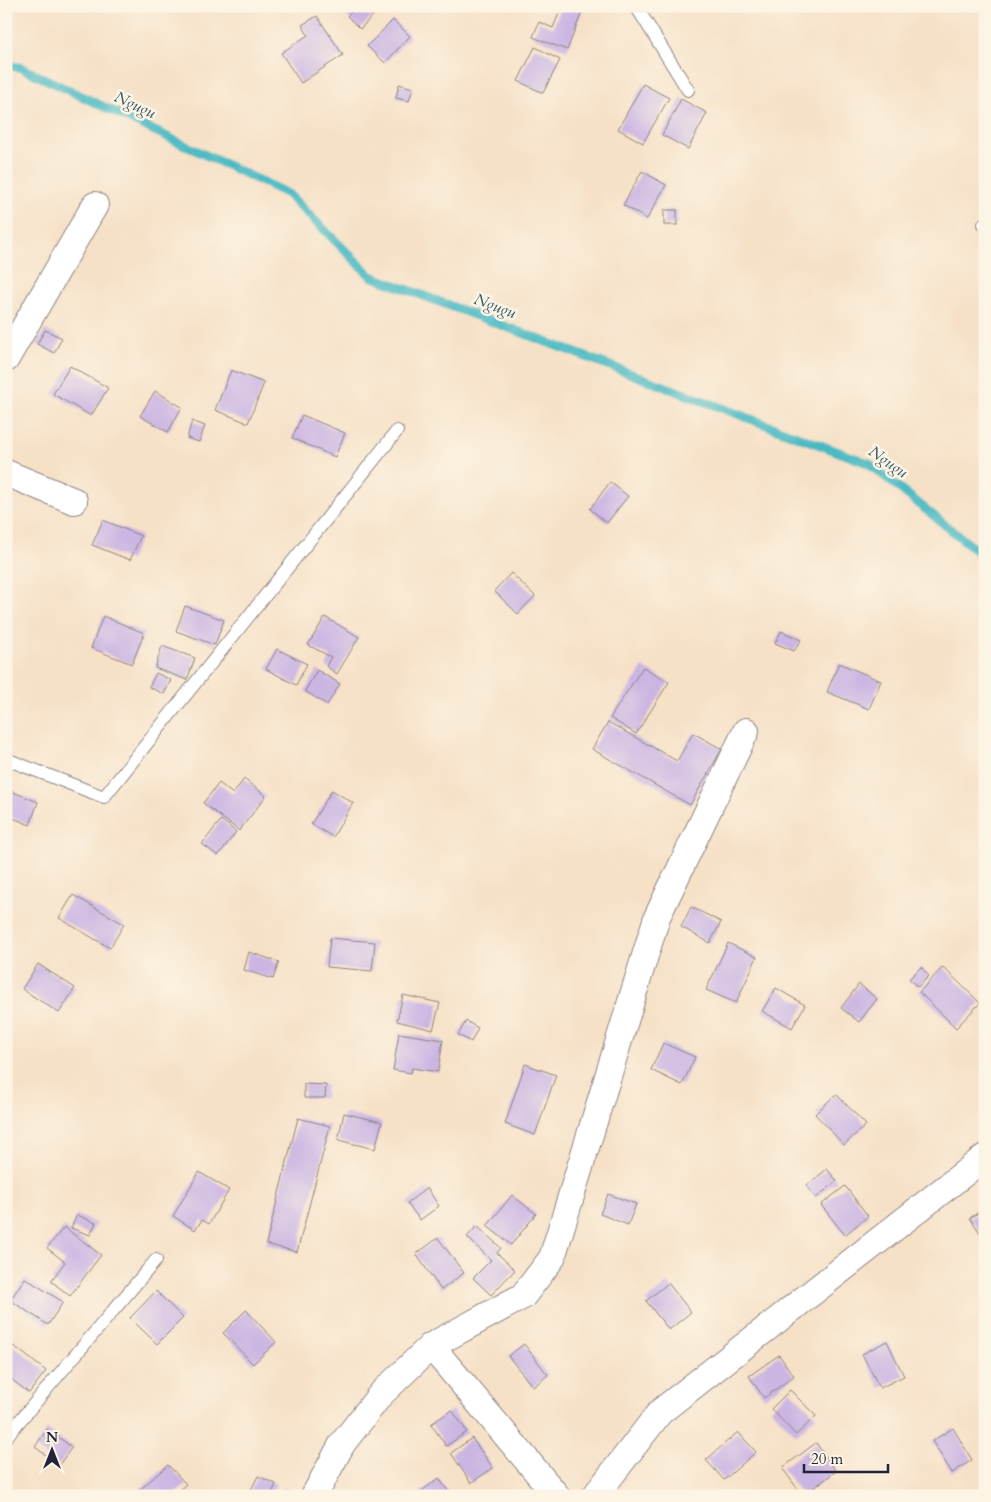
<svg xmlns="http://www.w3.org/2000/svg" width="991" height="1502" viewBox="0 0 991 1502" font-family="Cardo,serif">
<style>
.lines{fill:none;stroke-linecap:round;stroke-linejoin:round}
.stream{stroke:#4ab9c2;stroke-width:9}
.building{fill:#cbb5e3}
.service-casing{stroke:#8c8281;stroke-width:14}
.minor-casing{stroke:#8c8281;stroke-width:28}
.service{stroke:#fff;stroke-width:12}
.minor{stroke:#fff;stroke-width:26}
.labels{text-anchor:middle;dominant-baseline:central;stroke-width:5;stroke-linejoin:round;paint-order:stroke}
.water-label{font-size:16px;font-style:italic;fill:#30576a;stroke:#fcf5e5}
</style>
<rect width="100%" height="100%" fill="#fcf5e5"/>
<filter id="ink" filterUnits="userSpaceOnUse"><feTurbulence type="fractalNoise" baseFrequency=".02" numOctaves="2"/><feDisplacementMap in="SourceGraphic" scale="10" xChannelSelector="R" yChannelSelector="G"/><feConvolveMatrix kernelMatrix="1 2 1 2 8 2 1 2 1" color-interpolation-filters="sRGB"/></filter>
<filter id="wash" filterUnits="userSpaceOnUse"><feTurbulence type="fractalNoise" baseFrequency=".0096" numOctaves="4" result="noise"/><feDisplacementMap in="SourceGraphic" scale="20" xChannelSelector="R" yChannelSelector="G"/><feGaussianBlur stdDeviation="1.12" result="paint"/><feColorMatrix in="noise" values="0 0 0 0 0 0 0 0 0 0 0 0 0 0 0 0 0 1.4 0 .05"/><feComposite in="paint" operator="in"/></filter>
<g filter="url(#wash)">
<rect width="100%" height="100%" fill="#f6e1c7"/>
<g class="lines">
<!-- stream -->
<path class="stream" d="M 6,65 L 22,68 L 288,194 L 371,276 L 868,463 L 985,557"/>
</g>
<g id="blocks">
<!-- building -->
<g class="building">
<path d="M 357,6 L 376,6 L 379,9 L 360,29 L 347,16 Z"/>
<path d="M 562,6 L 567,6 L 582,12 L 567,50 L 533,37 L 539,22 L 553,28 Z"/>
<path d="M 317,16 L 343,55 L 301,83 L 281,53 L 308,35 L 302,25 Z"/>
<path d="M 393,20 L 410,36 L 385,63 L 367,46 Z"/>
<path d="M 535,47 L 560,60 L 543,93 L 518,81 Z"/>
<path d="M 399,84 L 413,88 L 409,101 L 396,98 Z"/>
<path d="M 643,84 L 669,98 L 643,143 L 618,129 Z"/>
<path d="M 681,99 L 707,113 L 688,149 L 662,135 Z"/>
<path d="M 642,171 L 666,185 L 647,219 L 623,205 Z"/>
<rect x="664" y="210" width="13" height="15"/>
<path d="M 45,330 L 62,338 L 54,353 L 37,344 Z"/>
<path d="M 70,366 L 108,388 L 91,416 L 53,394 Z"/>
<path d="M 231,370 L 264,383 L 248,423 L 215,410 Z"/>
<path d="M 155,391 L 182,407 L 168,432 L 140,416 Z"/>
<path d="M 302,415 L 345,433 L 335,457 L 292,438 Z"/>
<path d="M 192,421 L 205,426 L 199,442 L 187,438 Z"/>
<path d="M 610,482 L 628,496 L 607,523 L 590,509 Z"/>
<path d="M 103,520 L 141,536 L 130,560 L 92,545 Z"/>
<path d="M 511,573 L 535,596 L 518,614 L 494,591 Z"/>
<path d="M 185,606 L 224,620 L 215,645 L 176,631 Z"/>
<path d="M 103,616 L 144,633 L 132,664 L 91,648 Z"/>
<path d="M 325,617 L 359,637 L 337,674 L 326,666 L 331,657 L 308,645 Z"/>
<path d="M 781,631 L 801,640 L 794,651 L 775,643 Z"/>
<path d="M 162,646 L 195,658 L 187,680 L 155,668 Z"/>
<path d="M 277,649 L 307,664 L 296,685 L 266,669 Z"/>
<path d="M 839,663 L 881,681 L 869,709 L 827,692 Z"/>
<path d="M 643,667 L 669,682 L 636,734 L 610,718 Z"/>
<path d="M 317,670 L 340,684 L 327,705 L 305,691 Z"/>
<path d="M 156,673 L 171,680 L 164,694 L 149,687 Z"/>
<path d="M 608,722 L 677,761 L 693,733 L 722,749 L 690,805 L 592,749 Z"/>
<path d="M 244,779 L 266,796 L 239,831 L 203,803 L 219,783 L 233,794 Z"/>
<path d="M 6,789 L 38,802 L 30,825 L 6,815 Z"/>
<path d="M 332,790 L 353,803 L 333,837 L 311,824 Z"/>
<path d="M 221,820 L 236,832 L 218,856 L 202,844 Z"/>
<path d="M 73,895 L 124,924 L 110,948 L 59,918 Z"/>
<path d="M 691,907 L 721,922 L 710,943 L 681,927 Z"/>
<path d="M 330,938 L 375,942 L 372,971 L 327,967 Z"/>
<path d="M 728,943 L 757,957 L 736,1003 L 706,990 Z"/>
<path d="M 249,952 L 279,962 L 273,979 L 244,970 Z"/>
<path d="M 38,964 L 75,988 L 59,1013 L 22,989 Z"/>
<path d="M 921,967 L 929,976 L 918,987 L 909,979 Z"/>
<path d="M 943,967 L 980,1003 L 956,1028 L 919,992 Z"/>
<path d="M 859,984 L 877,999 L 859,1022 L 841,1008 Z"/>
<path d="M 776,988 L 805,1005 L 792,1028 L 762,1011 Z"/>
<path d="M 403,995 L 440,1003 L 433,1030 L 397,1021 Z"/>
<path d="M 466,1021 L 478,1028 L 471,1042 L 458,1035 Z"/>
<path d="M 399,1033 L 443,1040 L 438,1072 L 412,1068 L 411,1073 L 393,1070 Z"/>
<path d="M 663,1043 L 695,1057 L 682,1085 L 651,1070 Z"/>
<path d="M 525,1064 L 556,1075 L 535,1135 L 505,1124 Z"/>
<path d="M 304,1084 L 326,1085 L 325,1098 L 304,1098 Z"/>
<path d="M 836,1094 L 866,1125 L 844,1145 L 815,1114 Z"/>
<path d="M 344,1113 L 382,1122 L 375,1149 L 338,1140 Z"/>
<path d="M 298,1118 L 330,1126 L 297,1252 L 266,1244 Z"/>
<path d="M 827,1169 L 837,1181 L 816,1198 L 806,1186 Z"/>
<path d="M 199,1172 L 229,1190 L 209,1224 L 202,1220 L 195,1230 L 173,1216 Z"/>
<path d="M 845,1186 L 868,1216 L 845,1235 L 821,1205 Z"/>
<path d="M 427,1188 L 439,1206 L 420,1220 L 407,1203 Z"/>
<path d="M 608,1194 L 636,1204 L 628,1225 L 600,1214 Z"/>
<path d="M 512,1195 L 536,1214 L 511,1245 L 487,1226 Z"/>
<path d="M 985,1208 L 985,1240 L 970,1218 Z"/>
<path d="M 77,1215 L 96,1223 L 90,1235 L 71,1228 Z"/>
<path d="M 477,1226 L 501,1248 L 497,1253 L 515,1270 L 491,1295 L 473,1278 L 491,1260 L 467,1237 Z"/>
<path d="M 64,1227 L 101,1255 L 70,1296 L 51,1281 L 65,1262 L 47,1248 Z"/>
<path d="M 438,1238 L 464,1273 L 441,1290 L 416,1254 Z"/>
<path d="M 25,1278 L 63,1302 L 48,1325 L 10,1300 Z"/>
<path d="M 668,1283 L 691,1312 L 669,1330 L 646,1301 Z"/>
<path d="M 156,1291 L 183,1318 L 157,1344 L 130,1318 Z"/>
<path d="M 246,1310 L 276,1342 L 253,1364 L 223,1333 Z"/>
<path d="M 887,1341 L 904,1376 L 880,1388 L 862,1354 Z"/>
<path d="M 524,1344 L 548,1375 L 533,1387 L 508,1356 Z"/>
<path d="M 14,1346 L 46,1371 L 29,1393 L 6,1375 L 6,1356 Z"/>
<path d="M 779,1355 L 794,1376 L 764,1398 L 749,1376 Z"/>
<path d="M 790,1390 L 816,1416 L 796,1435 L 771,1409 Z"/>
<path d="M 452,1410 L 467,1432 L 446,1446 L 431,1424 Z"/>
<path d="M 953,1428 L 972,1460 L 952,1473 L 932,1441 Z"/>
<path d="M 47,1429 L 72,1447 L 59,1465 L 35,1447 Z"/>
<path d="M 738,1432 L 756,1452 L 724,1480 L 706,1460 Z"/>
<path d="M 472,1438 L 493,1468 L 471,1483 L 451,1453 Z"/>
<path d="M 816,1443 L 836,1471 L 803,1496 L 782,1468 Z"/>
<path d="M 168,1465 L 186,1484 L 173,1496 L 139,1496 L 136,1493 Z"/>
<path d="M 258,1476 L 276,1484 L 271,1496 L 248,1496 Z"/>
<path d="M 439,1478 L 451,1496 L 415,1496 Z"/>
<path d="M 287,1492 L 298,1495 L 298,1496 L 285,1496 Z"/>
</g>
</g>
</g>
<g filter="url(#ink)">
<use href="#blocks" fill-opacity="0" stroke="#8c8281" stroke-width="1"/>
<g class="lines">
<!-- service casing -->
<g class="service-casing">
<g id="service">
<path d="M 636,6 L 688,90"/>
<path d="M 984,224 L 985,223"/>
<path d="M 6,759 L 104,797 L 397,431"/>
<path d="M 6,1437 L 156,1260"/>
</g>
</g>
<!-- minor casing -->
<g class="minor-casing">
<g id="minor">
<path d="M 6,359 L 95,205"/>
<path d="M 6,473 L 74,501"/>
<path d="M 431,1346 L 557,1496"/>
<path d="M 314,1496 L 342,1444 L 381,1394 L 431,1346 L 523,1296 L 552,1258 L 657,917 L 746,731"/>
<path d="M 595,1496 L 660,1412 L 985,1157"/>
</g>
</g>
<!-- service -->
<use href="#service" class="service"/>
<!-- minor -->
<use href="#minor" class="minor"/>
</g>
</g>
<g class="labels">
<!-- water labels -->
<g class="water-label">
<text transform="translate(135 105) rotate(25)">Ngugu</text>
<text transform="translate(495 306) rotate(21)">Ngugu</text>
<text transform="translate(888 462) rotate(35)">Ngugu</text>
</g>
</g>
<!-- margin -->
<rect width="991" height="1502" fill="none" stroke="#fcf5e5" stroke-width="25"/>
<!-- north arrow -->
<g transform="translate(52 1450)" stroke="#fcf5e5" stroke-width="4" paint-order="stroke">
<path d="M0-4L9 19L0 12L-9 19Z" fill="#22223b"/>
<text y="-8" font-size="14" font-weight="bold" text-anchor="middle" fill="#22223b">N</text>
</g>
<!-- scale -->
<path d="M804 1464v8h84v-8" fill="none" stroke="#22223b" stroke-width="2.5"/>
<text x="811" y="1464" font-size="15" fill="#22223b" stroke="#fcf5e5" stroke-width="4" paint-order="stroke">20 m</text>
</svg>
